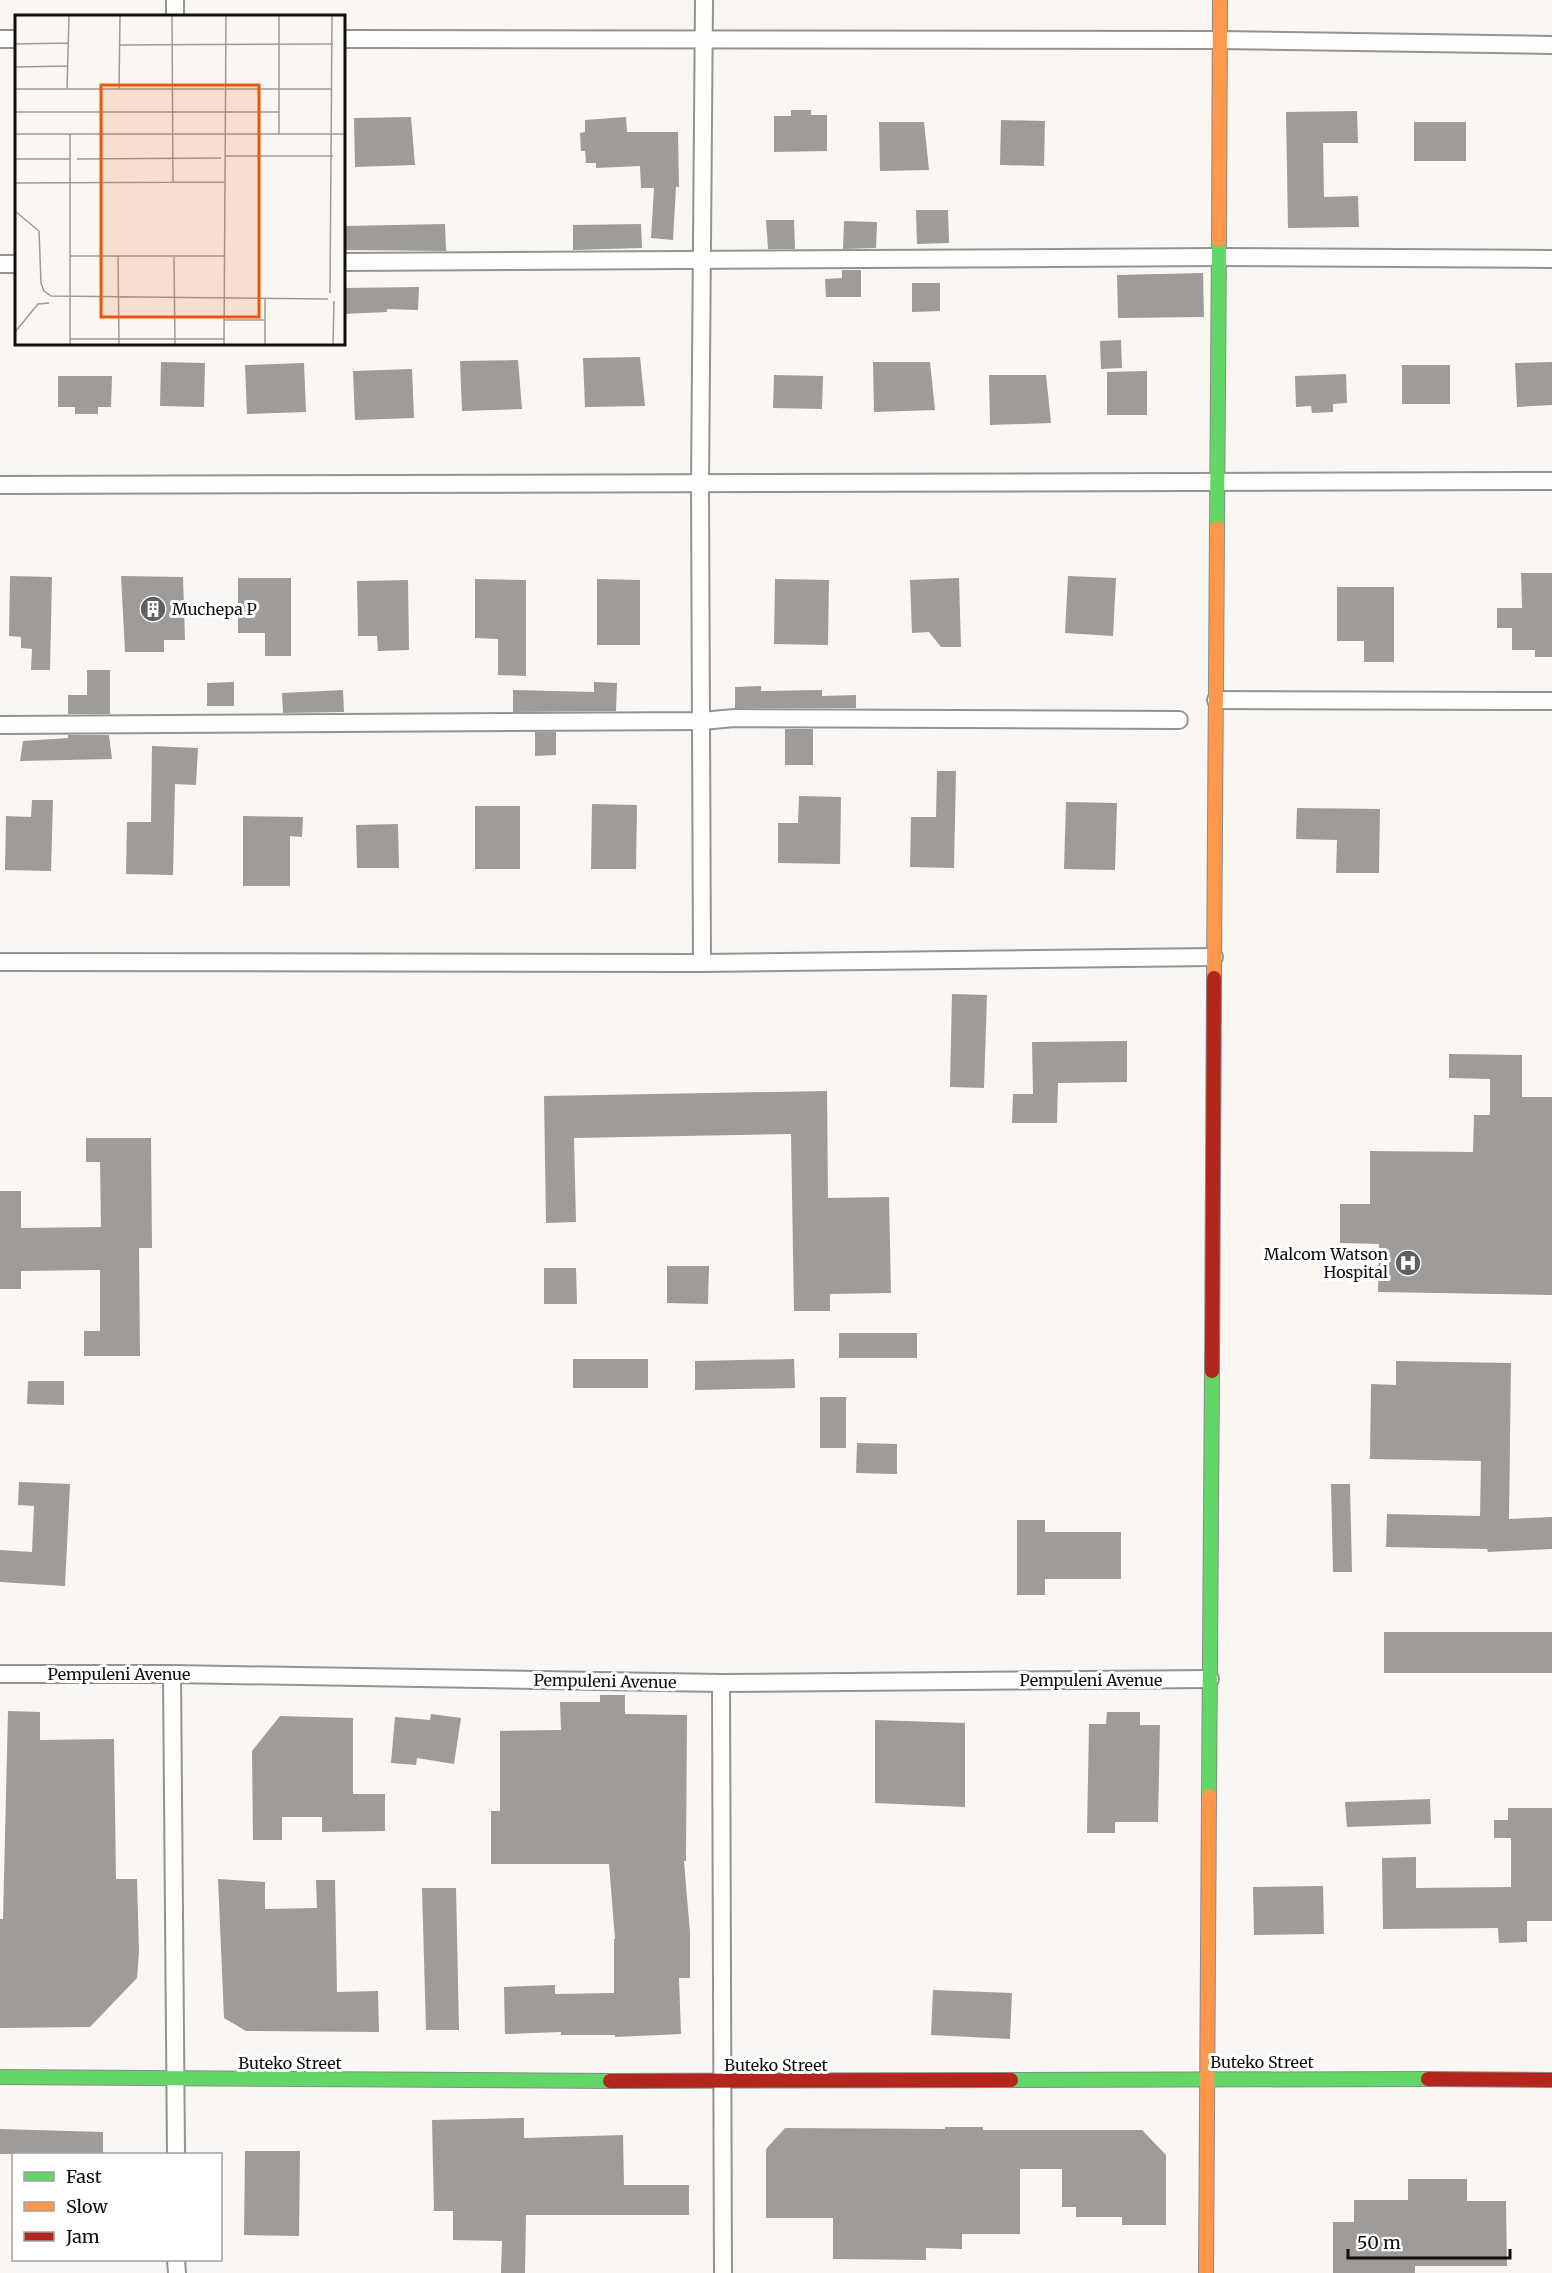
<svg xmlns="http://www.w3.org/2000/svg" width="1552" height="2273" viewBox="0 0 1552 2273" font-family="Merriweather,serif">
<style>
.building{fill:#9e9b98}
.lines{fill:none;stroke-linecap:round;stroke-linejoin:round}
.street-casing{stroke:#949391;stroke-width:20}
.fast-casing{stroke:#8b8a88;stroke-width:16}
.slow-casing{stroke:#8b8a88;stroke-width:16}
.jam-casing{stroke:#8b8a88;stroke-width:16}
.street{stroke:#fefefd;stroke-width:16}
.fast{stroke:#63d668;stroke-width:14}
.slow{stroke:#ff974d;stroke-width:14}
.jam{stroke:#b3261e;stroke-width:14}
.labels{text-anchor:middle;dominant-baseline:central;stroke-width:6;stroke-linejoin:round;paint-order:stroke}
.poi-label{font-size:16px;fill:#0e0e0e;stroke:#fff;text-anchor:start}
.street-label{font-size:16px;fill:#0e0e0e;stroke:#fff}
.inset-road{fill:none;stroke:#9c9a97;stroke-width:1.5}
.view{fill:#e8590c;fill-opacity:0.15;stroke:#e8590c;stroke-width:3}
.inset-edge{fill:none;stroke:#0e0e0e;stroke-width:3}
</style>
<rect width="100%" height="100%" fill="#faf7f3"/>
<!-- building -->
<g class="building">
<path d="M 791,110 L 811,110 L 811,115 L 827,115 L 827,151 L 774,152 L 774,116 L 791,116 Z"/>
<path d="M 1357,111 L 1358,143 L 1323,143 L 1324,197 L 1358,196 L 1359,227 L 1288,228 L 1286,112 Z"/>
<path d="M 411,117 L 415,165 L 355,167 L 354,118 Z"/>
<path d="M 626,117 L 627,132 L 678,132 L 679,187 L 676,187 L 673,240 L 651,238 L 654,188 L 641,188 L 640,166 L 596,168 L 596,163 L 586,163 L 585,151 L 581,151 L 580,133 L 585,132 L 585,120 Z"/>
<path d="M 1001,120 L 1045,121 L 1044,166 L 1000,165 Z"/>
<path d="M 879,122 L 924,122 L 929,170 L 880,171 Z"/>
<rect x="1414" y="122" width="52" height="39"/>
<path d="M 916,210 L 948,210 L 949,243 L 917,244 Z"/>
<path d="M 766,220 L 794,220 L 795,249 L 768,249 Z"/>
<path d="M 844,221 L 877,222 L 876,248 L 843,249 Z"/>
<path d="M 445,224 L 446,251 L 344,250 L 344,226 Z"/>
<path d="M 641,224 L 642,248 L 573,250 L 573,225 Z"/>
<path d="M 842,270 L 861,270 L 861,297 L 826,297 L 825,279 L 842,278 Z"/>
<path d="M 1203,273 L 1204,317 L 1118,318 L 1117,275 Z"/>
<path d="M 912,283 L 940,283 L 940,311 L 912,312 Z"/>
<path d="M 419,287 L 418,310 L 387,309 L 387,312 L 344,314 L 344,288 Z"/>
<path d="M 1121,340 L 1122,368 L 1101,369 L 1100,341 Z"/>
<path d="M 640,357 L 645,406 L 585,407 L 583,358 Z"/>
<path d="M 518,360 L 522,409 L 462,411 L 460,361 Z"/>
<path d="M 161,362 L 205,363 L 204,407 L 160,406 Z"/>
<path d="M 873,362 L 930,362 L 935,410 L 874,412 Z"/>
<path d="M 1552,362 L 1552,405 L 1517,407 L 1515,363 Z"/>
<path d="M 304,363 L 306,412 L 247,414 L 245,365 Z"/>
<rect x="1402" y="365" width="48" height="39"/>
<path d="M 412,369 L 414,418 L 355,420 L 353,371 Z"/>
<path d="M 1147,371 L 1147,415 L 1107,415 L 1107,372 Z"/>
<path d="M 1346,374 L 1347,403 L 1333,404 L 1333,412 L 1312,413 L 1311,406 L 1296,407 L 1295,376 Z"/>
<path d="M 774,375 L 823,376 L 822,409 L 773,408 Z"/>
<path d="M 989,375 L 1046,375 L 1051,423 L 990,425 Z"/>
<path d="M 58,376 L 112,376 L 111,407 L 98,407 L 98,414 L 75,414 L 75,407 L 58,407 Z"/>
<path d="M 1521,573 L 1552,573 L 1552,657 L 1535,657 L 1535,650 L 1512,650 L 1512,628 L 1497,628 L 1497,608 L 1522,608 Z"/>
<path d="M 10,576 L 52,577 L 50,670 L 31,670 L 32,649 L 21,648 L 21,637 L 9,636 Z"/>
<path d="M 121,576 L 183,577 L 185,640 L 164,640 L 164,652 L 125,652 Z"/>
<path d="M 1068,576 L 1116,578 L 1113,636 L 1065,633 Z"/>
<path d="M 238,578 L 291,578 L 291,656 L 265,656 L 265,633 L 238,633 Z"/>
<path d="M 959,578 L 961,647 L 941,647 L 929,632 L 912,633 L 910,580 Z"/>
<path d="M 475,579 L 526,580 L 526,676 L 498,675 L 498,639 L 475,638 Z"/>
<path d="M 597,579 L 640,580 L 640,645 L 597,645 Z"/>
<path d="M 775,579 L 829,580 L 828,645 L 774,644 Z"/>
<path d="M 408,580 L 409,650 L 378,651 L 377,636 L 358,636 L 357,581 Z"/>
<path d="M 1337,587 L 1394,587 L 1394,662 L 1364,662 L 1364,641 L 1337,641 Z"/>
<path d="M 87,670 L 110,670 L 110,714 L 68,714 L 68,695 L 87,695 Z"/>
<path d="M 234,682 L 234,706 L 207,706 L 207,683 Z"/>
<path d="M 594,682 L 617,683 L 616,711 L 513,712 L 513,690 L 594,692 Z"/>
<path d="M 761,686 L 761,691 L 822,690 L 822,696 L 856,695 L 856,708 L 735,708 L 735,687 Z"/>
<path d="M 343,690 L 344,712 L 283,713 L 282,693 Z"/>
<rect x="785" y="729" width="28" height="36"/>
<path d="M 535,732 L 556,732 L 556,755 L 535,756 Z"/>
<path d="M 68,735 L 109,735 L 112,759 L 20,761 L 23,741 L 68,738 Z"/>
<path d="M 152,746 L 198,748 L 196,785 L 175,784 L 173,875 L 126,874 L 127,822 L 151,822 Z"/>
<path d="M 937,771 L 956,771 L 954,868 L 910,867 L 911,817 L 936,817 Z"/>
<path d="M 799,796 L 841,797 L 840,864 L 778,863 L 778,823 L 798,823 Z"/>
<path d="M 32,800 L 53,800 L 51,871 L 5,870 L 6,816 L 31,817 Z"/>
<path d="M 1066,802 L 1117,803 L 1115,870 L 1064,869 Z"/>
<path d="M 592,804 L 637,805 L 636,869 L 591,869 Z"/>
<rect x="475" y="806" width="45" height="63"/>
<path d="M 1297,808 L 1380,809 L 1379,873 L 1336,873 L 1337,840 L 1296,839 Z"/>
<path d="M 243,816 L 303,817 L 302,837 L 290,836 L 290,886 L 243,886 Z"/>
<path d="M 398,824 L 399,868 L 357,868 L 356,825 Z"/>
<path d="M 952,994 L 987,995 L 984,1088 L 950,1087 Z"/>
<path d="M 1127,1041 L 1127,1082 L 1058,1083 L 1057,1123 L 1012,1123 L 1013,1094 L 1033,1094 L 1032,1042 Z"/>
<path d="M 1449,1054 L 1522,1055 L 1522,1097 L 1552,1097 L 1552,1295 L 1378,1292 L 1379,1244 L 1340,1243 L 1340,1204 L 1370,1204 L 1370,1151 L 1473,1152 L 1474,1115 L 1490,1115 L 1490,1079 L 1449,1078 Z"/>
<path d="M 827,1091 L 828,1198 L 889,1197 L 891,1293 L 830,1294 L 830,1311 L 794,1311 L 791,1134 L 574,1138 L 576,1222 L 546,1223 L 544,1096 Z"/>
<path d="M 86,1138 L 151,1138 L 152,1248 L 139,1248 L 140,1356 L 84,1356 L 84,1331 L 100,1331 L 100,1270 L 21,1271 L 21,1289 L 0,1289 L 0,1191 L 21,1191 L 21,1228 L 101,1227 L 100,1162 L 86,1162 Z"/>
<path d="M 667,1266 L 709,1266 L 708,1304 L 667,1303 Z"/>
<path d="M 544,1268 L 576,1268 L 577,1304 L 544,1304 Z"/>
<rect x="839" y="1333" width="78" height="25"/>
<rect x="573" y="1359" width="75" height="29"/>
<path d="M 794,1359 L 795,1388 L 695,1390 L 695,1361 Z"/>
<path d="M 1396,1361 L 1511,1363 L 1509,1519 L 1552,1517 L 1552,1549 L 1488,1552 L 1487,1549 L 1386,1547 L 1387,1514 L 1480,1516 L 1481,1461 L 1370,1459 L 1371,1384 L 1396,1385 Z"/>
<path d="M 28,1381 L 64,1381 L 64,1405 L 27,1404 Z"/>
<rect x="820" y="1397" width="26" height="51"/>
<path d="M 857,1443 L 897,1444 L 897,1474 L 856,1473 Z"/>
<path d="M 19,1482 L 70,1484 L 65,1586 L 0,1582 L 0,1550 L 32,1552 L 34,1506 L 18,1505 Z"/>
<path d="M 1331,1484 L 1350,1484 L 1352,1572 L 1333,1572 Z"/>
<path d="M 1017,1520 L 1045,1520 L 1045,1532 L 1121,1532 L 1121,1579 L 1045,1579 L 1045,1595 L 1017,1595 Z"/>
<rect x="1384" y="1632" width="168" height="41"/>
<path d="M 600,1695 L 625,1695 L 625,1714 L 687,1715 L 686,1861 L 684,1861 L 690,1933 L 690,1978 L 679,1978 L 681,2034 L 615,2037 L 615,2035 L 561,2035 L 561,2032 L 505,2034 L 504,1987 L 555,1985 L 555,1994 L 614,1993 L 614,1939 L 615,1939 L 609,1864 L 491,1864 L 491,1811 L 500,1811 L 500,1731 L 561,1730 L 560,1702 L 600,1702 Z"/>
<path d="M 8,1711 L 40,1712 L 40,1740 L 114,1739 L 116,1879 L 137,1879 L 139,1952 L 137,1978 L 90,2027 L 0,2028 L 0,1919 L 3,1919 Z"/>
<path d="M 1107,1712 L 1140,1712 L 1140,1725 L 1160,1725 L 1158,1822 L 1115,1822 L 1115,1833 L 1087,1833 L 1089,1724 L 1106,1724 Z"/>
<path d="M 431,1714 L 461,1718 L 454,1764 L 417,1758 L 416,1765 L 391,1763 L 395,1717 L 430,1720 Z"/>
<path d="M 280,1716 L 353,1718 L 353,1794 L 385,1794 L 385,1831 L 322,1832 L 322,1817 L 282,1817 L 282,1840 L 253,1840 L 252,1751 Z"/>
<path d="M 875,1720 L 965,1723 L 965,1807 L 875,1803 Z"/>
<path d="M 1430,1799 L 1431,1824 L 1347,1827 L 1345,1802 Z"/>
<path d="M 1508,1808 L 1552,1808 L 1552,1921 L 1527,1921 L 1527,1942 L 1499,1943 L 1498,1928 L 1383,1929 L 1382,1858 L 1416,1857 L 1416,1888 L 1511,1887 L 1511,1838 L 1494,1838 L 1494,1820 L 1508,1820 Z"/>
<path d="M 218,1879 L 265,1882 L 265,1909 L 317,1908 L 316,1880 L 335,1880 L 337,1992 L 378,1991 L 379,2032 L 246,2031 L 224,2018 Z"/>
<path d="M 1323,1886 L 1324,1934 L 1254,1935 L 1253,1887 Z"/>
<path d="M 422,1888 L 456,1888 L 459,2030 L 426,2030 Z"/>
<path d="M 933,1990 L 1012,1993 L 1010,2039 L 931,2035 Z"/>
<path d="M 524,2118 L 524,2138 L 623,2135 L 624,2185 L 689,2185 L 689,2215 L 526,2215 L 525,2273 L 501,2273 L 502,2241 L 453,2240 L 453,2211 L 434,2211 L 432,2120 Z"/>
<path d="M 945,2127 L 983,2127 L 983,2130 L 1142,2130 L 1166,2155 L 1166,2225 L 1122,2225 L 1122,2217 L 1076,2217 L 1076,2207 L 1062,2207 L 1062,2169 L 1020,2169 L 1020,2234 L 962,2234 L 962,2249 L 926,2248 L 926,2260 L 833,2259 L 833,2218 L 766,2218 L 766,2149 L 785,2128 L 945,2129 Z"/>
<path d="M 0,2129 L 103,2132 L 103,2154 L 0,2154 Z"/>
<path d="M 245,2151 L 300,2151 L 299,2236 L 244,2235 Z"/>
<path d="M 1408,2179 L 1467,2179 L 1467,2201 L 1506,2201 L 1507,2266 L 1415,2266 L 1415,2273 L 1333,2273 L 1333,2222 L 1354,2222 L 1354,2200 L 1408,2200 Z"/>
</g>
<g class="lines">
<!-- street casing -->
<g class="street-casing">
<g id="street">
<path d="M 175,16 L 175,0"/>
<path d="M 0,39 L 16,39"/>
<path d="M 344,39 L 1220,40 L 1552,45"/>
<path d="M 344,262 L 1218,257 L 1552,259"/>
<path d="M 0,264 L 16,264"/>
<path d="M 0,485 L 1552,481"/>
<path d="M 1216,700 L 1552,701"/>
<path d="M 0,725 L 702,721 L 734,718 L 1179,720"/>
<path d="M 0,962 L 702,963 L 1214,957"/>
<path d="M 702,963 L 700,485 L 704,0"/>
<path d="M 0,1674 L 172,1674 L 721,1683 L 1210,1679"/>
<path d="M 172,1674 L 176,2154"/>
<path d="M 721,1683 L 723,2273"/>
<path d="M 176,2260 L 177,2273"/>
</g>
</g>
<!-- fast casing -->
<g class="fast-casing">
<g id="fast">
<path d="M 1217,528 L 1219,240"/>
<path d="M 1209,1796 L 1212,1371"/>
<path d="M 0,2077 L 610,2081"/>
<path d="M 1011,2080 L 1428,2079"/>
</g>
</g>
<!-- slow casing -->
<g class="slow-casing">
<g id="slow">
<path d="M 1219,240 L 1220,0"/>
<path d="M 1214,978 L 1217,528"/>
<path d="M 1206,2273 L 1209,1796"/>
</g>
</g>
<!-- jam casing -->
<g class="jam-casing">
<g id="jam">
<path d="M 1212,1371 L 1214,978"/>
<path d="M 1428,2079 L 1552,2080"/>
<path d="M 610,2081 L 1011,2080"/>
</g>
</g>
<!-- street -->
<use href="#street" class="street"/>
<!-- fast -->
<use href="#fast" class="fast"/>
<!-- slow -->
<use href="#slow" class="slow"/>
<!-- jam -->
<use href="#jam" class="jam"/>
</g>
<!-- icons -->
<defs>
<g id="building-disc" transform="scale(1.35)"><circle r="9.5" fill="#61605e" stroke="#fff"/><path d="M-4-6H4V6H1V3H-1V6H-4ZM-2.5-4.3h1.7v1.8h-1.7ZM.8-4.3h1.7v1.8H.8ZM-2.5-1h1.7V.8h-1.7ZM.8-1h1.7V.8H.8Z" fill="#fff"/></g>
<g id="hospital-disc" transform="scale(1.35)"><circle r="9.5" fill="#61605e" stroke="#fff"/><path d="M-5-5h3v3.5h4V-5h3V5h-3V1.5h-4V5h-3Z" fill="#fff"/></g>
</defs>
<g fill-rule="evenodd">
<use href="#building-disc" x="153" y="609"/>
<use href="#hospital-disc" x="1408" y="1263"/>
</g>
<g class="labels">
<!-- poi labels -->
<g class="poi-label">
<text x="172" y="609">Muchepa P</text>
<text x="1388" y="1254" text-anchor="end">Malcom Watson<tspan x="1388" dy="18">Hospital</tspan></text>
</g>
<!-- street labels -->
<g class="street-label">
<text x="119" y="1674">Pempuleni Avenue</text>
<text x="1091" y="1680">Pempuleni Avenue</text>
<text transform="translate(605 1681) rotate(1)">Pempuleni Avenue</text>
<text x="1262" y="2062">Buteko Street</text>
<text x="290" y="2063">Buteko Street</text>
<text x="776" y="2065">Buteko Street</text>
</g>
</g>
<!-- overview -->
<g transform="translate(15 15)">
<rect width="330" height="330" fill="#faf7f3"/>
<path class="inset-road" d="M 157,1 L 158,168M 264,1 L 264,119M 0,29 L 53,28M 104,30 L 318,29M 0,52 L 52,51M 0,74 L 316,74M 52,74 L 54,1M 104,74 L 105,1M 0,97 L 264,97M 0,119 L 330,119M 210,141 L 318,141M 0,144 L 55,144M 62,144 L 206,143M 0,168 L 210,167M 0,196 L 24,216 L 26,268 L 29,276 L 36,281 L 313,284M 55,241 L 209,241M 103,241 L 104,329M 159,242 L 160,329M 315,278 L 317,1M 250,283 L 250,329M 209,305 L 249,305M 0,317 L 23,289 L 34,288M 55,324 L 209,324M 55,329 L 55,119M 209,329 L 211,1M 318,329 L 319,286"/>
<path class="view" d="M 86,70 L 244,70 L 244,302 L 86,302 Z"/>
<rect width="330" height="330" class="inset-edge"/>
</g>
<!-- legend -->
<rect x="12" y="2153" width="210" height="108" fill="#ffffff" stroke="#9f9f9f" stroke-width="1.5"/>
<rect x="24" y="2172" width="30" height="9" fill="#63d668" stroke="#9f9f9f" stroke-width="1.5"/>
<text x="66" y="2183" font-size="18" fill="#0e0e0e">Fast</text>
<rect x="24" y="2202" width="30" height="9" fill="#ff974d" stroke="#9f9f9f" stroke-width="1.5"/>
<text x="66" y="2213" font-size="18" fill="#0e0e0e">Slow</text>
<rect x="24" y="2232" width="30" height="9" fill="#b3261e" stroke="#9f9f9f" stroke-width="1.5"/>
<text x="66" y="2243" font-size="18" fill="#0e0e0e">Jam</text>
<!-- scale -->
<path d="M1348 2249v9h162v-9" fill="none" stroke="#0e0e0e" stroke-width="3"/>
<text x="1357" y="2249" font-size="18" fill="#0e0e0e" stroke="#ffffff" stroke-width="4.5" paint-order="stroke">50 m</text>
</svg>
